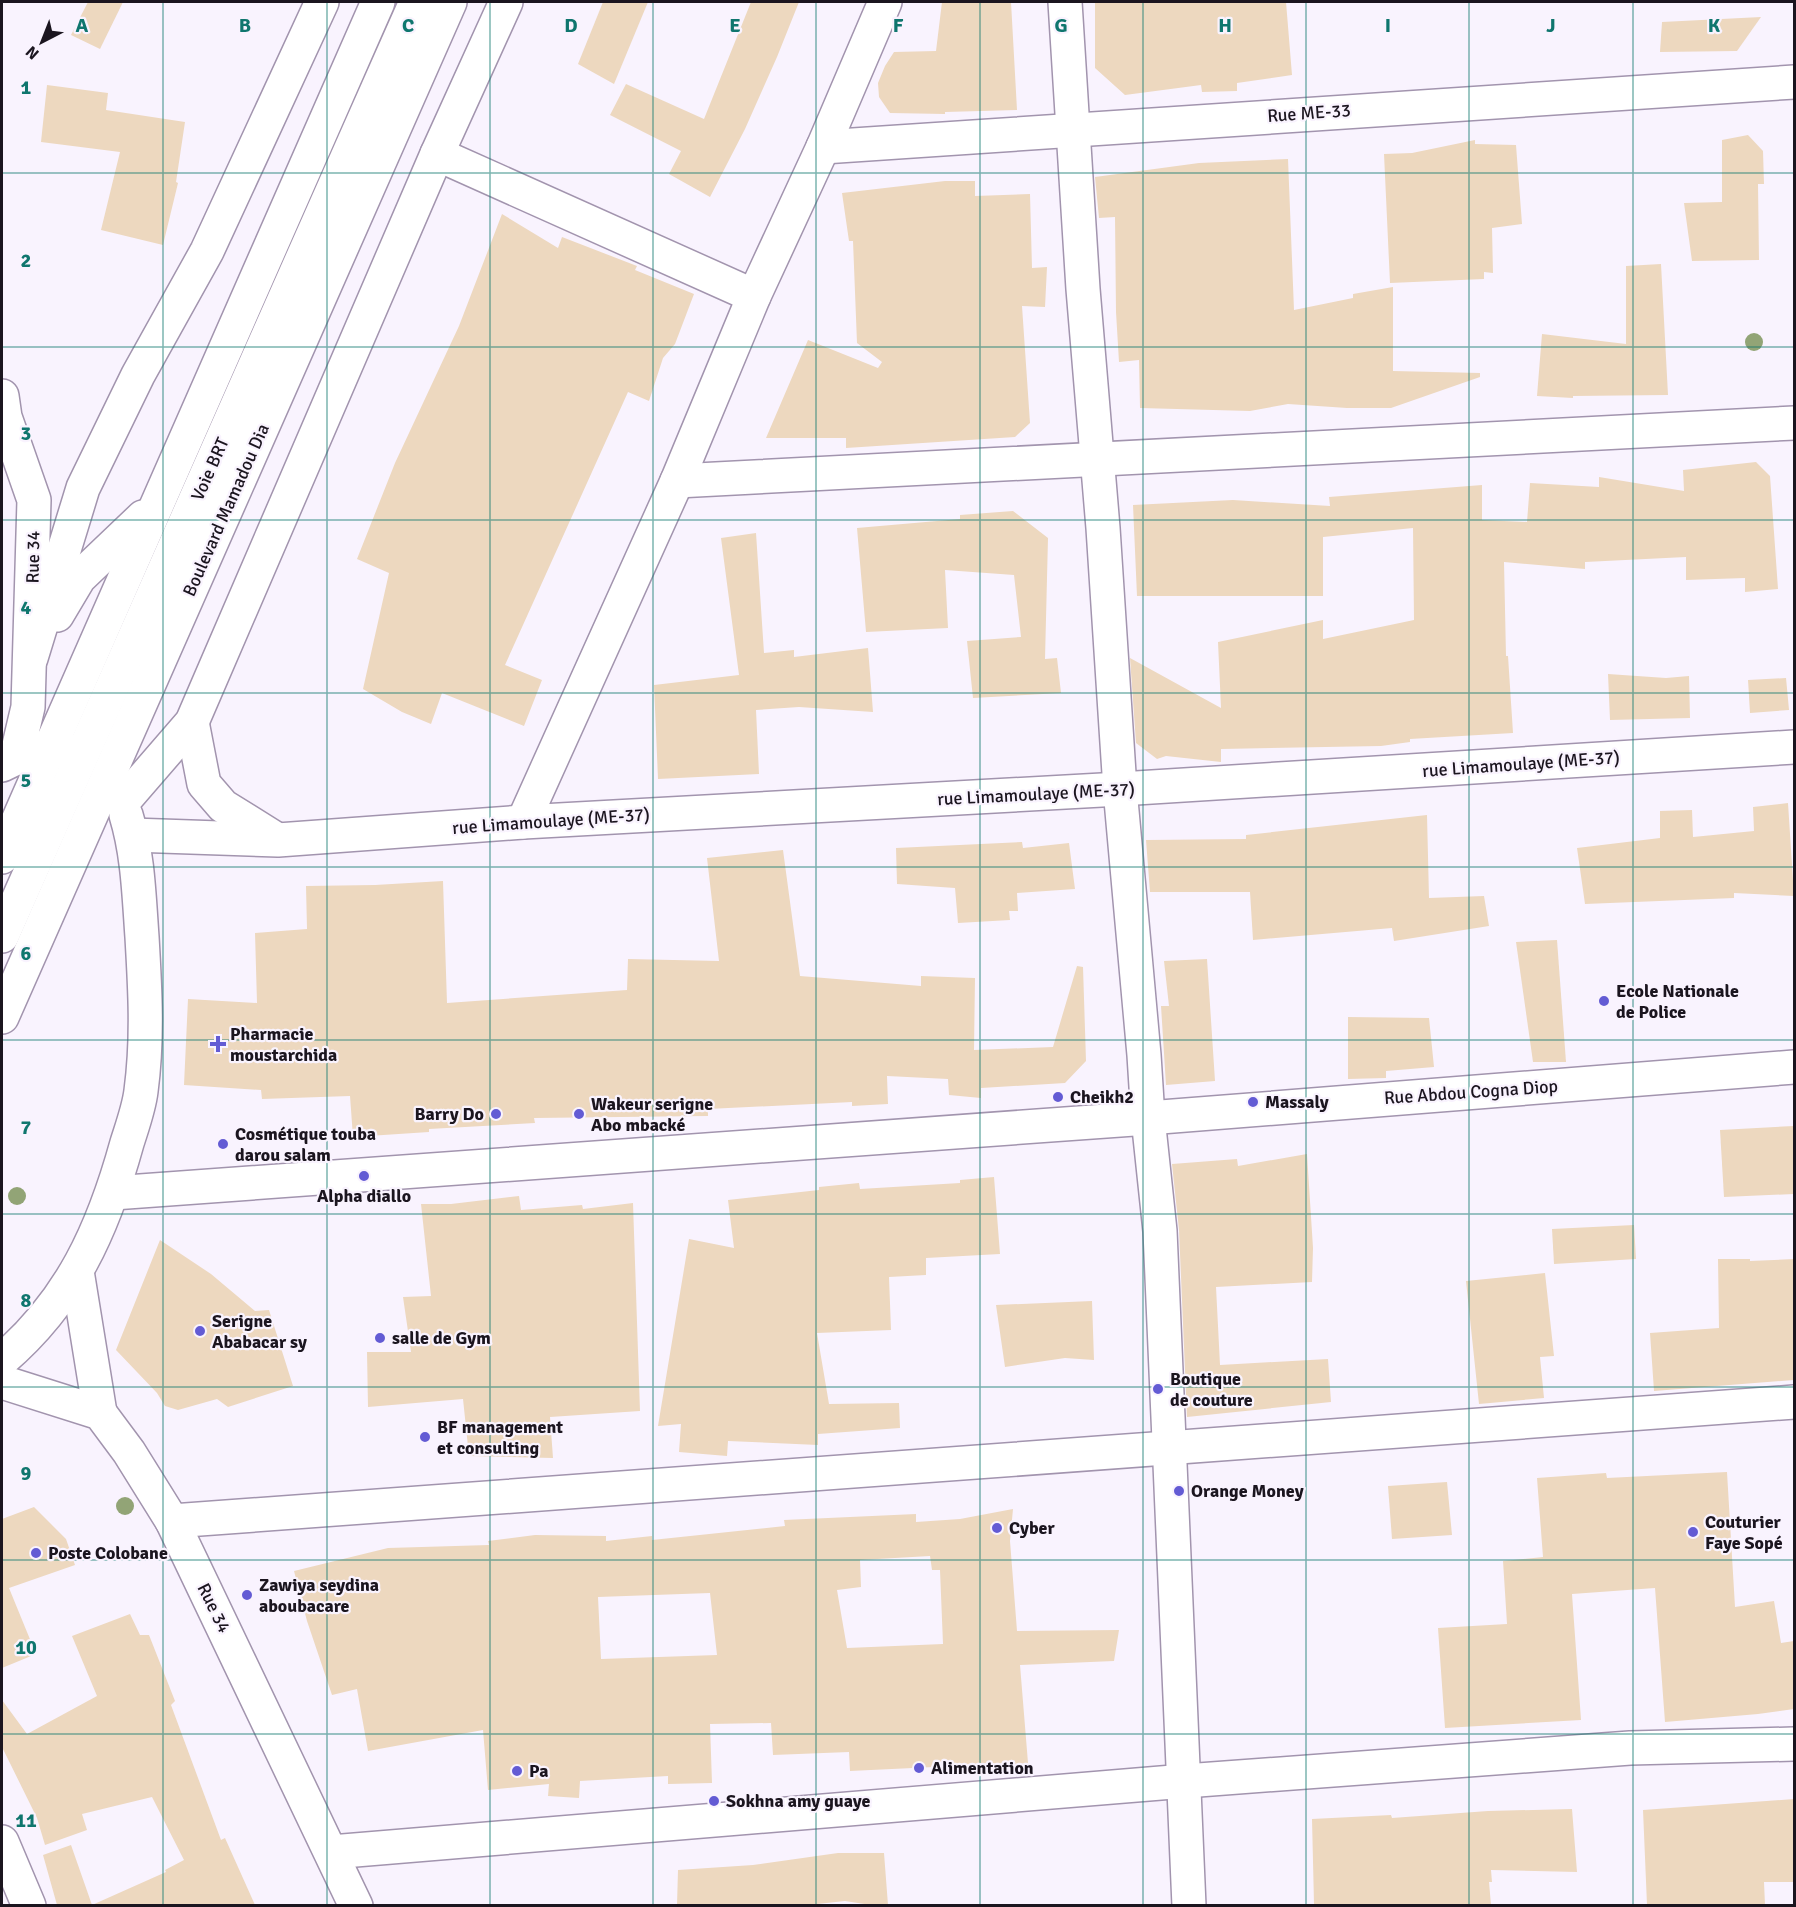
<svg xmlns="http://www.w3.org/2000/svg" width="1796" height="1907" viewBox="0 0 1796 1907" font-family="Signika,sans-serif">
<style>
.building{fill:#edd8bf;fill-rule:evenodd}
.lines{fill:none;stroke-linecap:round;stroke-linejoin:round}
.minor-casing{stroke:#a294ae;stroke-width:36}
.minor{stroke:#fff;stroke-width:33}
.tree{fill:#92a476}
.grid{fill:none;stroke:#0f766e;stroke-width:1.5;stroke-opacity:0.55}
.poi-dot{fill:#635bd4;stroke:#f9f3fe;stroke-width:2}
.labels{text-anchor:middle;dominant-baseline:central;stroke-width:4.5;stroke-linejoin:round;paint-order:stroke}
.street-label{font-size:18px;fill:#1b151f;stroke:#f9f3fe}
.poi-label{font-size:18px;font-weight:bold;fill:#1b151f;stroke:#f9f3fe;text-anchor:start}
.grid-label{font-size:20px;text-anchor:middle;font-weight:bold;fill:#0f766e;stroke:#f9f3fe;stroke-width:4.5;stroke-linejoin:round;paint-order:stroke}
</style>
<rect width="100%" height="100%" fill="#f9f3fe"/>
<!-- building -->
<g class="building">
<path d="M 88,2 L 123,2 L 100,49 L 71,35 Z"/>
<path d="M 603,2 L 648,2 L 614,84 L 578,64 Z"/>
<path d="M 751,2 L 799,2 L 777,57 L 745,129 L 710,197 L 669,174 L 681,151 L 610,115 L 626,84 L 704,119 Z"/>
<path d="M 942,2 L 1011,2 L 1017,110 L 945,112 L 945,114 L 890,113 L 879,97 L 878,83 L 885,66 L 894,52 L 936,51 Z"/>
<path d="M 1095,2 L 1286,2 L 1292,75 L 1237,83 L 1237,91 L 1202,92 L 1201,85 L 1125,95 L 1095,68 Z"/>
<path d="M 1761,17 L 1737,51 L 1660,52 L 1662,22 Z"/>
<path d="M 47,85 L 108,93 L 106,110 L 185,122 L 176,182 L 178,183 L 163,245 L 101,230 L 120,152 L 41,142 Z"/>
<path d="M 1748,135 L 1763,151 L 1764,184 L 1758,184 L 1759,260 L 1692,261 L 1684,203 L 1722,202 L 1722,140 Z"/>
<path d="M 1475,140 L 1475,144 L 1516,145 L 1522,224 L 1492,228 L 1493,273 L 1484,272 L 1484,279 L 1390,283 L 1384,154 L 1412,153 Z"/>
<path d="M 1288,159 L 1294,310 L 1353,298 L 1353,294 L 1393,287 L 1393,371 L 1480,373 L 1480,377 L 1391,408 L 1347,408 L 1288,404 L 1250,411 L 1140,408 L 1139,360 L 1119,362 L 1116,312 L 1115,217 L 1099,218 L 1095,177 L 1199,163 Z"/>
<path d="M 945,181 L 975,181 L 975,196 L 1030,194 L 1032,268 L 1047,267 L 1045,307 L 1022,306 L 1030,423 L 1015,437 L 846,448 L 846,438 L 766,438 L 808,340 L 878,368 L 882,362 L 857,343 L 853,241 L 849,241 L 842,193 Z"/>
<path d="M 502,214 L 558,248 L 562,237 L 637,266 L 635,270 L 694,294 L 675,344 L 663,358 L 649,401 L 628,392 L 505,665 L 542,680 L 524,726 L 442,693 L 431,724 L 402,712 L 363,689 L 389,573 L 357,559 L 395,463 L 459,326 Z"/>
<path d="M 1661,264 L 1668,395 L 1573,396 L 1573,398 L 1537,396 L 1542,334 L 1626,344 L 1626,266 Z"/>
<path d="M 1756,462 L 1770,476 L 1778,589 L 1745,592 L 1745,578 L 1686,580 L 1686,557 L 1585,562 L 1585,569 L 1504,562 L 1506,656 L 1508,656 L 1513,733 L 1410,739 L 1410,742 L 1381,746 L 1221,749 L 1221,762 L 1166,756 L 1157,759 L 1136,743 L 1130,658 L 1221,708 L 1218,642 L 1323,620 L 1323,639 L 1414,620 L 1413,528 L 1323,537 L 1323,596 L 1137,596 L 1133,505 L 1233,500 L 1330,506 L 1329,497 L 1482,485 L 1482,520 L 1527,522 L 1530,483 L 1599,487 L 1599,477 L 1684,491 L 1683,470 Z"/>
<path d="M 1013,511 L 1048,538 L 1045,659 L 1057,658 L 1061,693 L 973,698 L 967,641 L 1021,637 L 1014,575 L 945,570 L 948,628 L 866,632 L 857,528 L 960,519 L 960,515 Z"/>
<path d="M 756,533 L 764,653 L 794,650 L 794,657 L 868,648 L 873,712 L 799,707 L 756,710 L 759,774 L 658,779 L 654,685 L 739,675 L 721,538 Z"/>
<path d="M 1608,674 L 1666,678 L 1689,676 L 1690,718 L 1610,720 Z"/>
<path d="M 1786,678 L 1789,710 L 1750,713 L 1748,680 Z"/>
<path d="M 1788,803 L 1794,896 L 1734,893 L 1734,898 L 1585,904 L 1577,848 L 1660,838 L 1660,811 L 1692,810 L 1693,837 L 1754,831 L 1753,807 Z"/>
<path d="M 1427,815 L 1429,898 L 1484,896 L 1489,926 L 1394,941 L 1392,928 L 1253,940 L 1250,892 L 1150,892 L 1146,840 L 1246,839 L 1246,835 Z"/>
<path d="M 1022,842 L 1023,848 L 1069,843 L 1075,889 L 1017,893 L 1018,911 L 1009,911 L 1010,920 L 958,923 L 955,888 L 897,884 L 896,848 Z"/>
<path d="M 783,850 L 800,976 L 921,986 L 921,976 L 975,978 L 974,1050 L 1053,1047 L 1077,966 L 1083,967 L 1086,1061 L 1065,1083 L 981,1088 L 981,1098 L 949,1095 L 948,1079 L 887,1076 L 888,1104 L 852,1106 L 852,1102 L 708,1109 L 708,1116 L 534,1118 L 535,1123 L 429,1129 L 429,1132 L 353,1137 L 350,1096 L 262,1099 L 261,1090 L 184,1085 L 188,999 L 257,1003 L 255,933 L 307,929 L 306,886 L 375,885 L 443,881 L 447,1003 L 627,990 L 628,959 L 719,961 L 707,858 Z"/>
<path d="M 1557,940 L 1566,1062 L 1533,1062 L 1516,942 Z"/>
<path d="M 1207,959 L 1215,1081 L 1166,1085 L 1161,1006 L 1169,1006 L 1164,961 Z"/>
<path d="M 1348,1017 L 1429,1018 L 1434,1067 L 1386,1071 L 1386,1078 L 1348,1079 Z"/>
<path d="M 1794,1126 L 1794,1194 L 1724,1197 L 1720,1130 Z"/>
<path d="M 1307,1154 L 1313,1248 L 1312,1282 L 1216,1287 L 1220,1365 L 1328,1359 L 1331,1402 L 1187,1417 L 1179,1230 L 1172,1164 L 1237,1159 L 1238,1166 Z"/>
<path d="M 994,1177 L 1000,1254 L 926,1258 L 926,1275 L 889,1277 L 891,1330 L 817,1333 L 829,1404 L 899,1403 L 900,1428 L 818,1434 L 818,1445 L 728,1441 L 727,1456 L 679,1452 L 681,1424 L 658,1426 L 689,1239 L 734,1248 L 728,1200 L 819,1190 L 819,1187 L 859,1183 L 860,1189 L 960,1183 L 960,1180 Z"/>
<path d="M 519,1196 L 521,1210 L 582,1205 L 583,1209 L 633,1203 L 640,1411 L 550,1417 L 553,1458 L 469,1456 L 463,1399 L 368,1407 L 367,1352 L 411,1352 L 403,1297 L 431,1296 L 421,1204 L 451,1204 Z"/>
<path d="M 1634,1225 L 1636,1259 L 1554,1264 L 1552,1229 Z"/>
<path d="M 160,1240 L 211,1274 L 255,1311 L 269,1310 L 293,1386 L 228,1407 L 217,1399 L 178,1410 L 165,1406 L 157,1393 L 116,1350 Z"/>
<path d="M 1718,1259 L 1750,1259 L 1750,1261 L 1794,1259 L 1794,1380 L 1654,1391 L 1650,1333 L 1719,1328 Z"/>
<path d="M 1545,1273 L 1554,1356 L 1540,1357 L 1544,1398 L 1479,1404 L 1466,1281 Z"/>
<path d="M 1092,1301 L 1094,1360 L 1065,1358 L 1005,1367 L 996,1305 Z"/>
<path d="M 1727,1472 L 1735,1607 L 1774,1601 L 1781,1643 L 1794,1641 L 1794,1709 L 1758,1714 L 1665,1722 L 1655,1588 L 1572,1594 L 1581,1720 L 1445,1728 L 1438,1628 L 1507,1624 L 1503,1561 L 1543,1557 L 1537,1478 L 1606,1473 L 1607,1478 Z"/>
<path d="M 1447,1482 L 1452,1535 L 1392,1539 L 1388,1486 Z"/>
<path d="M 34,1507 L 66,1539 L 75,1565 L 9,1588 L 36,1654 L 2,1668 L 2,1519 Z"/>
<path d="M 1013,1509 L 1010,1541 L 1017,1631 L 1119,1630 L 1114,1661 L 1020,1665 L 1028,1763 L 934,1772 L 934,1767 L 850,1771 L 849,1752 L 773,1755 L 771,1723 L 710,1724 L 712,1783 L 668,1784 L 668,1776 L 580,1781 L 579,1798 L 548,1796 L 549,1784 L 488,1790 L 483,1730 L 368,1751 L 357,1689 L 332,1695 L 307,1621 L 294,1571 L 388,1548 L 489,1545 L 488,1541 L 535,1535 L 606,1536 L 606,1541 L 652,1536 L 652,1540 L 785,1526 L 784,1520 L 916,1514 L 916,1522 L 960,1519 ZM 930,1556 L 932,1570 L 940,1570 L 943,1644 L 847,1648 L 837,1590 L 861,1587 L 860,1560 ZM 710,1593 L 717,1655 L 601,1659 L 598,1597 Z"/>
<path d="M 130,1614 L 140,1635 L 149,1635 L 175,1701 L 171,1705 L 221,1840 L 225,1838 L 255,1905 L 57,1905 L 43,1855 L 71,1845 L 92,1905 L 166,1872 L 165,1870 L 184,1860 L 152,1797 L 82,1814 L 87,1830 L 45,1845 L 37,1818 L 2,1747 L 2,1700 L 27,1734 L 97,1696 L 72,1636 Z"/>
<path d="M 1794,1799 L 1794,1882 L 1764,1882 L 1765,1905 L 1647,1905 L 1643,1810 Z"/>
<path d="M 1572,1809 L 1577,1872 L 1491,1870 L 1492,1882 L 1489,1882 L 1491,1905 L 1314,1904 L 1312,1819 L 1391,1815 L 1392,1818 L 1488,1811 Z"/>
<path d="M 838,1853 L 884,1853 L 888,1905 L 871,1905 L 845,1901 L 808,1905 L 677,1905 L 678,1870 L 753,1865 Z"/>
</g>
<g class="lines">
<!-- minor casing -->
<g class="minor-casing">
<g id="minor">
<path d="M 1065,2 L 1083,289 L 1103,528 L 1120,789 L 1144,1055 L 1148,1118 L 1160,1231 L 1189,1906"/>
<path d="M 823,147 L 1794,82"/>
<path d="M 437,154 L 754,296"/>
<path d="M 2,396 L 5,417 L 34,500 L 28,707 L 16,758"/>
<path d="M 677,481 L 1794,423"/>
<path d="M 57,615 L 79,578 L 143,517"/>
<path d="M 31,658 L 83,488 L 138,375 L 207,251 L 322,2"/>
<path d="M 192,722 L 204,784 L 223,806 L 276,839"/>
<path d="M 2,765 L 37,748 L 65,751"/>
<path d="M 122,803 L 192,722 L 437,154 L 506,2"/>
<path d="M 523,822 L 677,481 L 754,296 L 823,147 L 885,2"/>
<path d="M 132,835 L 278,840 L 523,822 L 1120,789 L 1794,747"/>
<path d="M 2,857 L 378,2"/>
<path d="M 2,936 L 416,2"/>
<path d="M 2,1017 L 450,2"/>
<path d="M 113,1193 L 1148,1118 L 1794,1067"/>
<path d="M 77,1271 L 100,1413"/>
<path d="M 2,1360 C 71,1301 103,1230 127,1143 C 132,1127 139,1108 141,1091 C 148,1039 145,988 142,937 C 139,896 138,854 126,815"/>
<path d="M 2,1382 L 100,1413 L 129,1452 L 172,1521 L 356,1906"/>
<path d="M 172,1521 L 1794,1402"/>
<path d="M 2,1842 L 29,1906"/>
<path d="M 331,1852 L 1185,1781 L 1630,1748 L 1794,1744"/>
</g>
</g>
<!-- minor -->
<use href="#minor" class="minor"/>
</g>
<!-- trees -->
<g class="tree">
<circle cx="1754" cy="342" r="9"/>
<circle cx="17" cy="1196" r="9"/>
<circle cx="125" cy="1506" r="9"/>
</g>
<!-- grid -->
<path class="grid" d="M 163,2 L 163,1906M 327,2 L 327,1906M 490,2 L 490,1906M 653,2 L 653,1906M 816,2 L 816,1906M 980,2 L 980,1906M 1143,2 L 1143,1906M 1306,2 L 1306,1906M 1469,2 L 1469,1906M 1633,2 L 1633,1906M 2,173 L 1794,173M 2,347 L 1794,347M 2,520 L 1794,520M 2,693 L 1794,693M 2,867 L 1794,867M 2,1040 L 1794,1040M 2,1214 L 1794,1214M 2,1387 L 1794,1387M 2,1560 L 1794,1560M 2,1734 L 1794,1734"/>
<!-- markers -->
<g class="poi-dot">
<circle cx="1604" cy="1001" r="6"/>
<path d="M215 1035h6v6h6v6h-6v6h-6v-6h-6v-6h6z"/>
<circle cx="1058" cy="1097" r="6"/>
<circle cx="1253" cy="1102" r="6"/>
<circle cx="496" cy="1114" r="6"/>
<circle cx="579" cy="1114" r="6"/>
<circle cx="223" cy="1144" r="6"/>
<circle cx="364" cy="1176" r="6"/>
<circle cx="200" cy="1331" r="6"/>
<circle cx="380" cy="1338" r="6"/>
<circle cx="1158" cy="1389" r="6"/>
<circle cx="425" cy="1437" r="6"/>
<circle cx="1179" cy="1491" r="6"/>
<circle cx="997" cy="1528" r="6"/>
<circle cx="1693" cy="1532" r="6"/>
<circle cx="36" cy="1553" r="6"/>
<circle cx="247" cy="1595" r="6"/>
<circle cx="919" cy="1768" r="6"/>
<circle cx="517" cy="1771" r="6"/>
<circle cx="714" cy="1801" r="6"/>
</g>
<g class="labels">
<!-- street labels -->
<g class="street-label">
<text transform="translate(1309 113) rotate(-4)">Rue ME-33</text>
<text transform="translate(210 469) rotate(-66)">Voie BRT</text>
<text transform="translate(226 510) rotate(-66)">Boulevard Mamadou Dia</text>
<text transform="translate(33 557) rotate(-89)">Rue 34</text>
<text transform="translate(1521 764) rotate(-4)">rue Limamoulaye (ME-37)</text>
<text transform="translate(1036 794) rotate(-3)">rue Limamoulaye (ME-37)</text>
<text transform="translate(551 821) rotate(-4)">rue Limamoulaye (ME-37)</text>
<text transform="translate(1471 1092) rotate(-4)">Rue Abdou Cogna Diop</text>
<text transform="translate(214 1608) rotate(64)">Rue 34</text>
</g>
<!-- poi labels -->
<g class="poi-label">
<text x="1616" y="991">Ecole Nationale<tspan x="1616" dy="21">de Police</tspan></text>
<text x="230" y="1034">Pharmacie<tspan x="230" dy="21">moustarchida</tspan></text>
<text x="1070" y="1097">Cheikh2</text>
<text x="1265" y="1102">Massaly</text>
<text x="591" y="1104">Wakeur serigne<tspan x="591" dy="21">Abo mbacké</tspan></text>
<text x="484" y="1114" text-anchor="end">Barry Do</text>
<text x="235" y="1134">Cosmétique touba<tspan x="235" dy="21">darou salam</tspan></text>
<text x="364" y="1196" text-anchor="middle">Alpha diallo</text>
<text x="212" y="1321">Serigne<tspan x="212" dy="21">Ababacar sy</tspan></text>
<text x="392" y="1338">salle de Gym</text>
<text x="1170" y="1379">Boutique<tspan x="1170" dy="21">de couture</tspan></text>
<text x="437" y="1427">BF management<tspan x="437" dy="21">et consulting</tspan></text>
<text x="1191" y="1491">Orange Money</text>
<text x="1705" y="1522">Couturier<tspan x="1705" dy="21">Faye Sopé</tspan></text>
<text x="1009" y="1528">Cyber</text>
<text x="48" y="1553">Poste Colobane</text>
<text x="259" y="1585">Zawiya seydina<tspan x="259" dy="21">aboubacare</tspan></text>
<text x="931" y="1768">Alimentation</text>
<text x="529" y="1771">Pa</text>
<text x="726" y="1801">Sokhna amy guaye</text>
</g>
</g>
<g class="grid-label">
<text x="82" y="32">A</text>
<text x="245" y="32">B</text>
<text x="408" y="32">C</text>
<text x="571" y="32">D</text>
<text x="735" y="32">E</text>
<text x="898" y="32">F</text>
<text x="1061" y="32">G</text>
<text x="1225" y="32">H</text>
<text x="1388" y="32">I</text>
<text x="1551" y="32">J</text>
<text x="1714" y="32">K</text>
<text x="26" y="94">1</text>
<text x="26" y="267">2</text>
<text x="26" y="440">3</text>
<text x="26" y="614">4</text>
<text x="26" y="787">5</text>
<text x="26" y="960">6</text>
<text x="26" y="1134">7</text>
<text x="26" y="1307">8</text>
<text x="26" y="1480">9</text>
<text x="26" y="1654">10</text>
<text x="26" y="1827">11</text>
</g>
<!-- border -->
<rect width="1796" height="1907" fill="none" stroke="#1b151f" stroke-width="6"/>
<!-- north arrow -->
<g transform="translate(42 42) rotate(222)" stroke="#f9f3fe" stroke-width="4.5" paint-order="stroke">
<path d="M0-4.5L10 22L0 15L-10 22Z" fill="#1b151f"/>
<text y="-9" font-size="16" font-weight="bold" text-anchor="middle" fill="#1b151f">N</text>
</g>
</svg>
